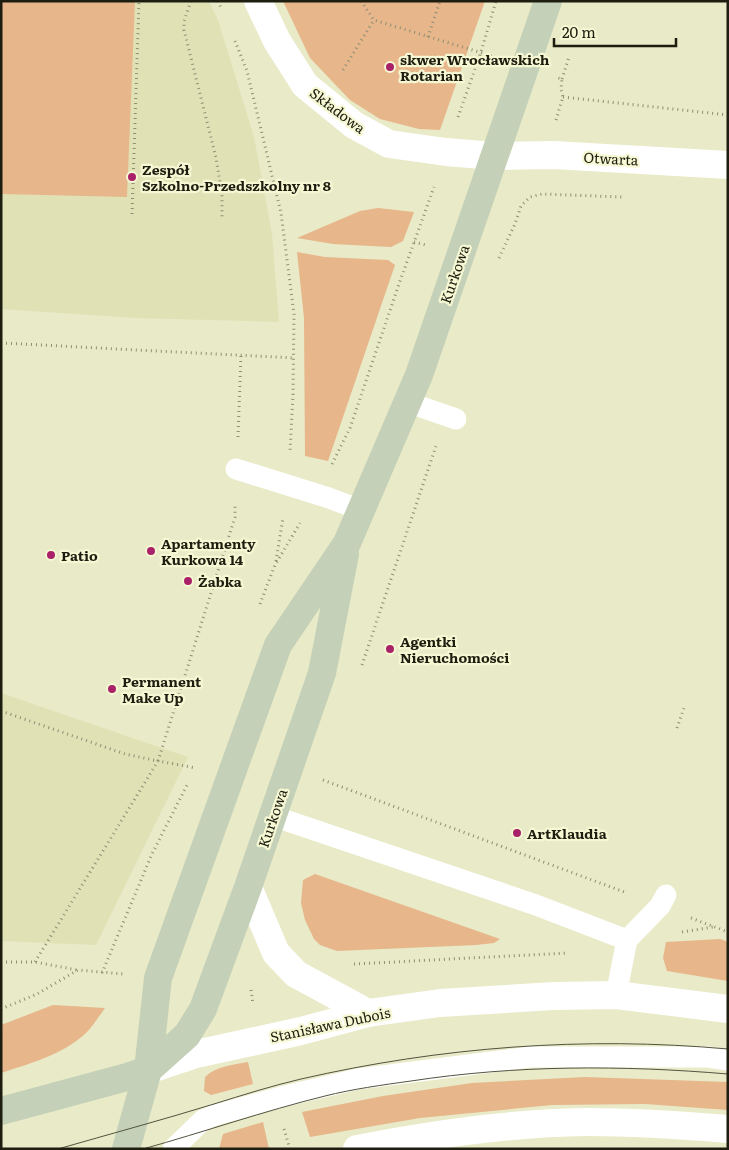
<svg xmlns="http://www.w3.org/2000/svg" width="729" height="1150" viewBox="0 0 729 1150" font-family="Literata,serif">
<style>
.built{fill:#e0e2b6}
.green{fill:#e7b68b}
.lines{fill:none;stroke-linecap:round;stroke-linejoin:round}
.path{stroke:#8e8e75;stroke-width:3;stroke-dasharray:1 4;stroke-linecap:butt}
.service{stroke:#fff;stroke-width:21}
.minor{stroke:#fff;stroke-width:28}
.tertiary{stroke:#fff;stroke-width:28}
.secondary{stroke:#c4d1b8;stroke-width:28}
.tram{stroke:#525340;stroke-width:1}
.poi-dot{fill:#a92168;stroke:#f6f8d4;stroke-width:2}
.labels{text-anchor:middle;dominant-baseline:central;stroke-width:4.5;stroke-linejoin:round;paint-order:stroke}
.poi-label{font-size:14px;font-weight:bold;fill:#1d1d10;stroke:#f6f8d4;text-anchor:start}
.street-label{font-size:14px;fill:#1d1d10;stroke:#f6f8d4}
</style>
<rect width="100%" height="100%" fill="#e9eac7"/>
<!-- built -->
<g class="built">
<path d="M 1,1 L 209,1 L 218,20 L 254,137 L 272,234 L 279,322 L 136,318 L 1,309 Z"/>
<path d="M 1,693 L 188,757 L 96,945 L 1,941 Z"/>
</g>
<!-- green -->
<g class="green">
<path d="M 1,1 L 135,1 L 127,197 L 1,194 Z"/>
<path d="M 283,1 L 485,1 L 440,130 L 419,129 L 380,119 L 350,100 L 310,58 Z"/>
<path d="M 378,208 L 414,212 L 403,241 L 391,247 L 371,246 L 333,244 L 297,238 L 360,211 Z"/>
<path d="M 297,252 L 325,257 L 388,260 L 395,265 L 328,461 L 305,456 L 304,318 Z"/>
<path d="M 315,874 L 500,939 L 494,943 L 476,945 L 337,951 L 320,945 L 314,939 L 305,920 L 301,903 L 303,880 Z"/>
<path d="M 720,939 L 728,942 L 728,981 L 667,971 L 663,958 L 666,942 Z"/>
<path d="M 53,1005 L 105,1008 C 99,1016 93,1026 86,1033 C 62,1055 31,1063 1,1073 L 1,1025 Z"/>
<path d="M 248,1062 L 253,1084 L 211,1095 L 204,1091 L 205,1077 C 216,1066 233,1065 248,1062 Z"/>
<path d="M 585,1077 L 728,1082 L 728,1110 L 645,1104 L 552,1105 L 420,1118 L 310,1137 L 302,1112 L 383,1096 L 472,1083 Z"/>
<path d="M 263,1122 L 269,1149 L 219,1149 L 223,1134 Z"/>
</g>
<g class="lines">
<!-- path -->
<g class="path">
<path d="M 191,1 L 184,21 L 184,30 L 216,158 L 222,194 L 222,217"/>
<path d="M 218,1 L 222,10"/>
<path d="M 361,1 L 374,20 L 492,56"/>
<path d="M 428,37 L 440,1"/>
<path d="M 235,41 L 247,71 L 281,213 L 294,314 L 293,394 L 290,452"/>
<path d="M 343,70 L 374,20"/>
<path d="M 562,79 L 569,57"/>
<path d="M 563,97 L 728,115"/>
<path d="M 458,117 L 481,52 L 496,1"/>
<path d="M 556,120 L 563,97 L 561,89 L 562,79 L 558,78"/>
<path d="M 132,214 L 139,1"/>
<path d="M 414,242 L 426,245"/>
<path d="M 499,258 L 515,224 L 521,206 L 530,197 L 542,194 L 622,197"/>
<path d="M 1,343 L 294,358"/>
<path d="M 238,437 L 241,355"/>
<path d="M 332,464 L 350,428 L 399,284 L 434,187"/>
<path d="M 276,561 L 283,518"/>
<path d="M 260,604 L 275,565 L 300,523"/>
<path d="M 362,665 L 436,446"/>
<path d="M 1,711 L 125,754 L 158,761 L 235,517 L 235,503"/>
<path d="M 677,728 L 685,705"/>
<path d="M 323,780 L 627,893"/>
<path d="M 691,918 L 728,932"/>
<path d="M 682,932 L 713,927"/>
<path d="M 1,962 L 35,962 L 77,970"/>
<path d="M 35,962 L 158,761 L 196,768"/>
<path d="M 354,964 L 568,953"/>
<path d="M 102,973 L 152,854 L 187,785"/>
<path d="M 251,990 L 253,1004"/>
<path d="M 1,1009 L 37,994 L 78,970 L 123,974"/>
<path d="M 284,1129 L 290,1149"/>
</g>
<!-- service -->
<g class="service">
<path d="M 407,402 L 456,419"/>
<path d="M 236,469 L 329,498 L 361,510"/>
<path d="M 273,816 L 536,905 L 627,940"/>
<path d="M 616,995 L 627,940 L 660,906 L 666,895"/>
<path d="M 173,1149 L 203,1120 L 215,1115 L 285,1096 L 358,1079 L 530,1057 L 708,1057 L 728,1060"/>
</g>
<!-- minor -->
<path class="minor" d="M 258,1 L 277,41 L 305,85 L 354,125 L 389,144 L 446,152 L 494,156 L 554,155 L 728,165"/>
<!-- tertiary -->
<g class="tertiary">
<path d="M 248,887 L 276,953 L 296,974 L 368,1013"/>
<path d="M 148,1070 L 196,1054 L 301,1031 L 368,1013 L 440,1003 L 554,996 L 616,995 L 728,1009"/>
<path d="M 357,1149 C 433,1134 510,1123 587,1122 C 634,1122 681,1125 728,1129"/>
</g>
<!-- secondary -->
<g class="secondary">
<path d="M 1,1111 L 127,1077 L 148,1070 L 187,1035 L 203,1009 L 248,887 L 322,673 L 345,554"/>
<path d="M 126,1149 L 148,1070 L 158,978 L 278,645 L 347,543 L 419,375 L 548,1"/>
</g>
<!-- tram -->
<g class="tram">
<path d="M 58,1149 C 110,1134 162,1120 214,1104 C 243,1095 271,1086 301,1079 C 441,1047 584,1036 728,1049"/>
<path d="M 143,1149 C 204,1132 264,1111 325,1096 C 353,1089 382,1085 411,1081 C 516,1065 621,1065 728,1074"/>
</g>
</g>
<!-- markers -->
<g class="poi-dot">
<circle cx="390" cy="67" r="5"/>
<circle cx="132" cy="177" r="5"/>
<circle cx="151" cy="551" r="5"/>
<circle cx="51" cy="555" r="5"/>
<circle cx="188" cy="581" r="5"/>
<circle cx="390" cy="649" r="5"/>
<circle cx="112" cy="689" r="5"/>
<circle cx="517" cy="833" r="5"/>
</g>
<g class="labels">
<!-- poi labels -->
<g class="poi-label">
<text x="400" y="59">skwer Wrocławskich<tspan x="400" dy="16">Rotarian</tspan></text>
<text x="142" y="169">Zespół<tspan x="142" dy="16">Szkolno-Przedszkolny nr 8</tspan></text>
<text x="161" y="543">Apartamenty<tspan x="161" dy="16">Kurkowa 14</tspan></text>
<text x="61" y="555">Patio</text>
<text x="198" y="581">Żabka</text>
<text x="400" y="641">Agentki<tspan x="400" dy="16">Nieruchomości</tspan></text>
<text x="122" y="681">Permanent<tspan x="122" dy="16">Make Up</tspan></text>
<text x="527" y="833">ArtKlaudia</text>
</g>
<!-- street labels -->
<g class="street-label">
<text transform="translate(338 110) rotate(37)">Składowa</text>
<text transform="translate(611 158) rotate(3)">Otwarta</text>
<text transform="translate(454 274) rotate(-71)">Kurkowa</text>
<text transform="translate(272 818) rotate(-71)">Kurkowa</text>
<text transform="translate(330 1024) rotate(-12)">Stanisława Dubois</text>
</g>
</g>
<!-- border -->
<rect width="729" height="1150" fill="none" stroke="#1d1d10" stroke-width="5"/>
<!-- scale -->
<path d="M554 38v8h122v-8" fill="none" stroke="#1d1d10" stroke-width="2.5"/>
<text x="562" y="38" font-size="15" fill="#1d1d10" stroke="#f6f8d4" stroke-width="4" paint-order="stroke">20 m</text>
</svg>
